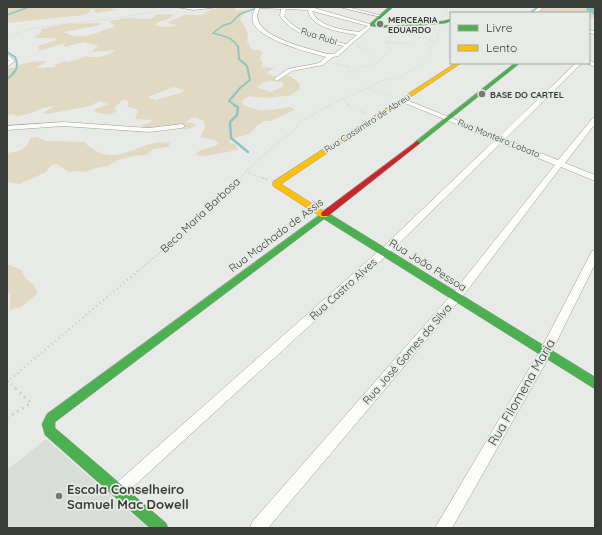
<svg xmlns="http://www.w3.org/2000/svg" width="602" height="535" viewBox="0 0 602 535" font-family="Quicksand,sans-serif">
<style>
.built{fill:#d8ddd7}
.green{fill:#e2d9c3;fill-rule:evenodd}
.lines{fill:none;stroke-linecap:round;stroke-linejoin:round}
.stream-far2{stroke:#8ac6c3;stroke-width:1.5}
.stream-far1{stroke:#8ac6c3;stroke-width:2}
.stream{stroke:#8ac6c3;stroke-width:2.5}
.river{fill:#8ac6c3;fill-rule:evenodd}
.street-casing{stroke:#9d9e9c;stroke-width:1}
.fast-casing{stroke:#9d9e9c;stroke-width:1}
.slow-casing{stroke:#9d9e9c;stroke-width:1}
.jam-casing{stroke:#9d9e9c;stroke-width:1}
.path-far4{stroke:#cacaca;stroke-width:1;stroke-dasharray:0.5 1.5;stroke-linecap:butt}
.path-far3{stroke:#cacaca;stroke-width:1.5;stroke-dasharray:0.5 2;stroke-linecap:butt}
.path-far2{stroke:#cacaca;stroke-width:2;stroke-dasharray:1 2.5;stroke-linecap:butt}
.path-far1{stroke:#cacaca;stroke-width:2.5;stroke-dasharray:1 3.5;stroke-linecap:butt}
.path{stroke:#cacaca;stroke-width:3;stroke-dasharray:1.5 4.5;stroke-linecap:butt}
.street{fill:#fcfcfb;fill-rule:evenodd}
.fast{fill:#4caf50;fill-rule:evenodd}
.slow{fill:#ffc107;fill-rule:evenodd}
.jam{fill:#c62828;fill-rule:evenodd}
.poi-dot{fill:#787a77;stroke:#e7ebe6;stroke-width:1.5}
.labels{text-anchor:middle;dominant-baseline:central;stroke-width:3.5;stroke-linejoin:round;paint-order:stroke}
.far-poi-label{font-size:9px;font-weight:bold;fill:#3b3d3b;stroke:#e7ebe6;text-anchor:start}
.far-street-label{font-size:9px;fill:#3b3d3b;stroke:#e7ebe6}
.street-label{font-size:11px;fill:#3b3d3b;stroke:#e7ebe6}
.near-street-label{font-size:13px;fill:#3b3d3b;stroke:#e7ebe6}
.near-poi-label{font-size:13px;font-weight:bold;fill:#3b3d3b;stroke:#e7ebe6;text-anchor:start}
</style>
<rect width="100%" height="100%" fill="#e8eae7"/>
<!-- built -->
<path class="built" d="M 46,439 L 148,528 L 7,528 L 7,470 Z"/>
<!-- green -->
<g class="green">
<path d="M 7,7 L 108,7 L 117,10 L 96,13 L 94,11 L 96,9 L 89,10 L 90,12 L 84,15 L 7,23 Z"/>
<path d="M 224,7 L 235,7 L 235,10 L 250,10 L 249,12 L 245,12 L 240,19 L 246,29 L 248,35 L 247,41 L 252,50 L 260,50 L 262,53 L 260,59 L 263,64 L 261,67 L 274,68 L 267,73 C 274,78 282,76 290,76 L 299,83 L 300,89 L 291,95 L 285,96 L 265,98 L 249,96 L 241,102 C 245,107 247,106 252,108 C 265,113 276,109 290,107 L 295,110 L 270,121 L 264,121 L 256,126 L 254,130 L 249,134 L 229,140 L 231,143 L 236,145 L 238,150 L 205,156 L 196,155 L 197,152 L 219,144 L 215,140 L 200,137 L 205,127 L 204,121 L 194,117 L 185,122 L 194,123 L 196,126 C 189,129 184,131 178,127 L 177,124 L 154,132 L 153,129 L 141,128 L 142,125 L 151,122 L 152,120 L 135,119 L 138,110 L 127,106 L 129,101 L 123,100 L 114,108 L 117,111 C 111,115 102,115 94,111 L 96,109 L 108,104 L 99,101 L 90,106 L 47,114 L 43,113 L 54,106 C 40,107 30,116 16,116 L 14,114 L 7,115 L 7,68 L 18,68 L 19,65 L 31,62 L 44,61 L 46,62 L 36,68 L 55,67 L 55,65 L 65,61 L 68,62 L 66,63 L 87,56 C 95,59 109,56 115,50 L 91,52 L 98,46 L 84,42 L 65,47 L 63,45 L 66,43 L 64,43 L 40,51 L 38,46 L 57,40 L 55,38 L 36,38 L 35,36 L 42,32 L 41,29 L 65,24 L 101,23 L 100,25 L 64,32 C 80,42 99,32 115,26 L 109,21 L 125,18 L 151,19 L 157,14 L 172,14 L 173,16 C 168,20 160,21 155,24 C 160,28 170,28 176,25 L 167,23 L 169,22 L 184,15 L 202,15 L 210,10 ZM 271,81 L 282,82 L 284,86 L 271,92 L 256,87 L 265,82 ZM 173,87 L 185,90 L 180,93 L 155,100 L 148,97 Z"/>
<path d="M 544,7 L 595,7 L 595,18 L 589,17 L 589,13 L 570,13 L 550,9 L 565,13 L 542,13 L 537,11 Z"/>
<path d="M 37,137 L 46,141 L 84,142 C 117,174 138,137 170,143 L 168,147 L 153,149 L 147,155 L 133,156 L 118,160 L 108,166 L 96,168 L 86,172 L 78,171 L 69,172 L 57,164 L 50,166 L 46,172 L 20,184 L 7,182 L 7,153 C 21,151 24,151 31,138 Z"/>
<path d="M 7,264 L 21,270 L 26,279 L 33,284 L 38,293 L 21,307 L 10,310 L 10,293 L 7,293 Z"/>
</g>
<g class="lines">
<!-- stream-far2 -->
<g class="stream-far2">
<path d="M 529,13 L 538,7"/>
<path d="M 7,15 L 29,7"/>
<path d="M 238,47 C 232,36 224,37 213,33 L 222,26 L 231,23 L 240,14 L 254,9"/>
</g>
<!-- stream-far1 -->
<g class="stream-far1">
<path d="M 7,52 L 15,57 C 20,67 15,73 7,79"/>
<path d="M 236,106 L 229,101 L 240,88 L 250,80 L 247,66 L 239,59 L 238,46"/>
</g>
<!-- stream -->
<path class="stream" d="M 234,105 L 238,107 L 237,115 L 230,122 L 231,138 L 248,152"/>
<!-- river -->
<path class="river" d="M 595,7 L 595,15 L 586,10 L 587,8 Z"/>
<!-- street casing -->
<g class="street-casing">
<g id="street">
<path d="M 176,7 L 219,7 L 194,10 Z"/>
<path d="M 256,7 L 311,7 L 373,25 L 338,56 L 333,57 L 323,65 L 292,71 L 277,81 L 274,79 L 275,78 L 288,69 L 319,63 L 326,57 C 308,52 259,40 253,22 C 251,16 254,12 256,7 ZM 260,8 L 281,9 L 280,16 C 295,37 320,41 344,46 L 334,54 L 328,54 C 311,49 243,35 260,8 ZM 286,9 L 308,10 C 311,29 342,32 357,35 L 346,44 C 324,38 299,35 284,16 ZM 312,11 L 368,26 L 359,32 C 345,30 318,27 312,11 Z"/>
<path d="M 339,7 L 347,7 L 383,16 L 381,17 Z"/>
<path d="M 539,7 L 544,7 L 537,13 L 532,13 Z"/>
<path d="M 589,30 L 595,31 L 595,34 L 589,33 Z"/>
<path d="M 7,54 L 15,61 L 7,67 L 7,62 L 9,61 L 7,59 Z"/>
<path d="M 589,60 L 595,63 L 595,67 L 587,63 L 589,63 Z"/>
<path d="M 576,63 L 582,63 L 505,139 L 558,160 L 593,118 L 595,117 L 595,124 L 565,163 L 595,175 L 595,181 L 561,167 L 460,300 L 268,528 L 250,528 L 252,522 L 452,294 L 555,165 L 501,143 L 387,255 L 123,496 L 118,498 L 113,496 L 111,491 L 113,486 L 381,249 L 495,140 L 400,101 L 400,99 L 404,99 L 499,137 Z"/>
<path d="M 63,122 L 149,128 L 182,124 L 185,126 L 182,128 L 149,132 L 63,126 L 7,130 L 7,126 Z"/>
<path d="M 595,250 L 595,264 L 549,357 L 452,528 L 435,528 L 541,349 L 592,251 Z"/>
</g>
</g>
<!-- fast casing -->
<g class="fast-casing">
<g id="fast">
<path d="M 389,7 L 393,7 L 374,24 L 393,26 L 444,21 L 451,19 L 451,21 L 445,23 L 393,28 L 370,26 L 370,24 Z"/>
<path d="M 515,63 L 520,63 L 419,144 L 415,144 L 415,142 Z"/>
<path d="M 325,211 L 595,377 L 595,389 L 324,219 L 55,422 L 55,428 L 166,523 L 168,528 L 150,528 L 45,435 L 42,424 L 47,414 Z"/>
</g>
</g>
<!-- slow casing -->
<g class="slow-casing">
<path id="slow" d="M 456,63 L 461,63 L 281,184 L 327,213 L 328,215 L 327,217 L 321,217 L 273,186 L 273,182 Z"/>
</g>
<!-- jam casing -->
<g class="jam-casing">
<path id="jam" d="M 417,141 L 420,143 L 419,144 L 328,216 L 322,216 L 321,214 L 322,212 Z"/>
</g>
<!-- path-far4 -->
<g class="path-far4">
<path d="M 548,9 L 568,13"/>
<path d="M 445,15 L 448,7"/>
<path d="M 589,17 L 595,18"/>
<path d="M 406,34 L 435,41"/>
<path d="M 7,37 C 31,26 59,25 85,22 C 114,19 144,13 173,9"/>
<path d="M 387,42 L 413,44"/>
<path d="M 356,46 L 372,52"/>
<path d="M 334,63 L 349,67 L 348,72 L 357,72 L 362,66 L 367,66 L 378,62 L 390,51 L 387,42 L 393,34"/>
<path d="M 366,88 L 393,97"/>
<path d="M 344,98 L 348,106"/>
<path d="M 329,106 L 381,81 L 400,78 L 421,64 L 431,53 L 430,47 L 439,38 L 437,33 L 441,29"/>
</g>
<!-- path-far3 -->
<g class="path-far3">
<path d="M 347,105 L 367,114"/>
<path d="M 246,172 L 266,179"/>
<path d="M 239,179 L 261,157 L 293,131 L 301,121 L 331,105"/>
</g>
<!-- path-far2 -->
<g class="path-far2">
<path d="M 263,178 L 268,180"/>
<path d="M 137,272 L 203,216 L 240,178"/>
</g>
<!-- path-far1 -->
<g class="path-far1">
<path d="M 8,381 L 16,389"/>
<path d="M 7,382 L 138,271"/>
</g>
<!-- path -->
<path class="path" d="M 7,418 L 31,403 L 15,388"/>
<!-- street -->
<use href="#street" class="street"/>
<!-- fast -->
<use href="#fast" class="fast"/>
<!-- slow -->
<use href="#slow" class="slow"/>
<!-- jam -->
<use href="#jam" class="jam"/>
</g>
<!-- markers -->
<g class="poi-dot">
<circle cx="380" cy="24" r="4"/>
<circle cx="482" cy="94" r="4"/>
<circle cx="59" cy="496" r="4"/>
</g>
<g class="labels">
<!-- far-poi labels -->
<g class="far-poi-label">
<text x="388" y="19">MERCEARIA<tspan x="388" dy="10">EDUARDO</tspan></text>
<text x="490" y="94">BASE DO CARTEL</text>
</g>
<!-- far-street labels -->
<g class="far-street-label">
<text transform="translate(319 36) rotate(18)">Rua Rubi</text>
<text transform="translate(367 123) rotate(-33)">Rua Cassimiro de Abreu</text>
<text transform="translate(499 138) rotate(22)">Rua Monteiro Lobato</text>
</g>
<!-- street labels -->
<g class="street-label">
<text transform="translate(200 215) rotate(-43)">Beco Maria Barbosa</text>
<text transform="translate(276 235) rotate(-37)">Rua Machado de Assis</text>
<text transform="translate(428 265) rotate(32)">Rua João Pessoa</text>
<text transform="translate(343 289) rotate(-42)">Rua Castro Alves</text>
<text transform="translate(407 354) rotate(-49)">Rua José Gomes da Silva</text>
</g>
<!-- near-street labels -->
<g class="near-street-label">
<text transform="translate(521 392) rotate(-60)">Rua Filomena Maria</text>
</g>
<!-- near-poi labels -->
<g class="near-poi-label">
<text x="67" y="489">Escola Conselheiro<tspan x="67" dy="15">Samuel Mac Dowell</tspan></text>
</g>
</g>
<!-- border -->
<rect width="602" height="535" fill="none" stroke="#3b3d3b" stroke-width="16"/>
<!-- legend -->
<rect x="450" y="12" width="140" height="52" fill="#e7ebe6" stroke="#a2a5a2"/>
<rect x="458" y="25" width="20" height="6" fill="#4caf50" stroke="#a2a5a2"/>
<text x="486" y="32" font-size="12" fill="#3b3d3b">Livre</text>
<rect x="458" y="45" width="20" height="6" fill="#ffc107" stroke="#a2a5a2"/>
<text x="486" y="52" font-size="12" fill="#3b3d3b">Lento</text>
</svg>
